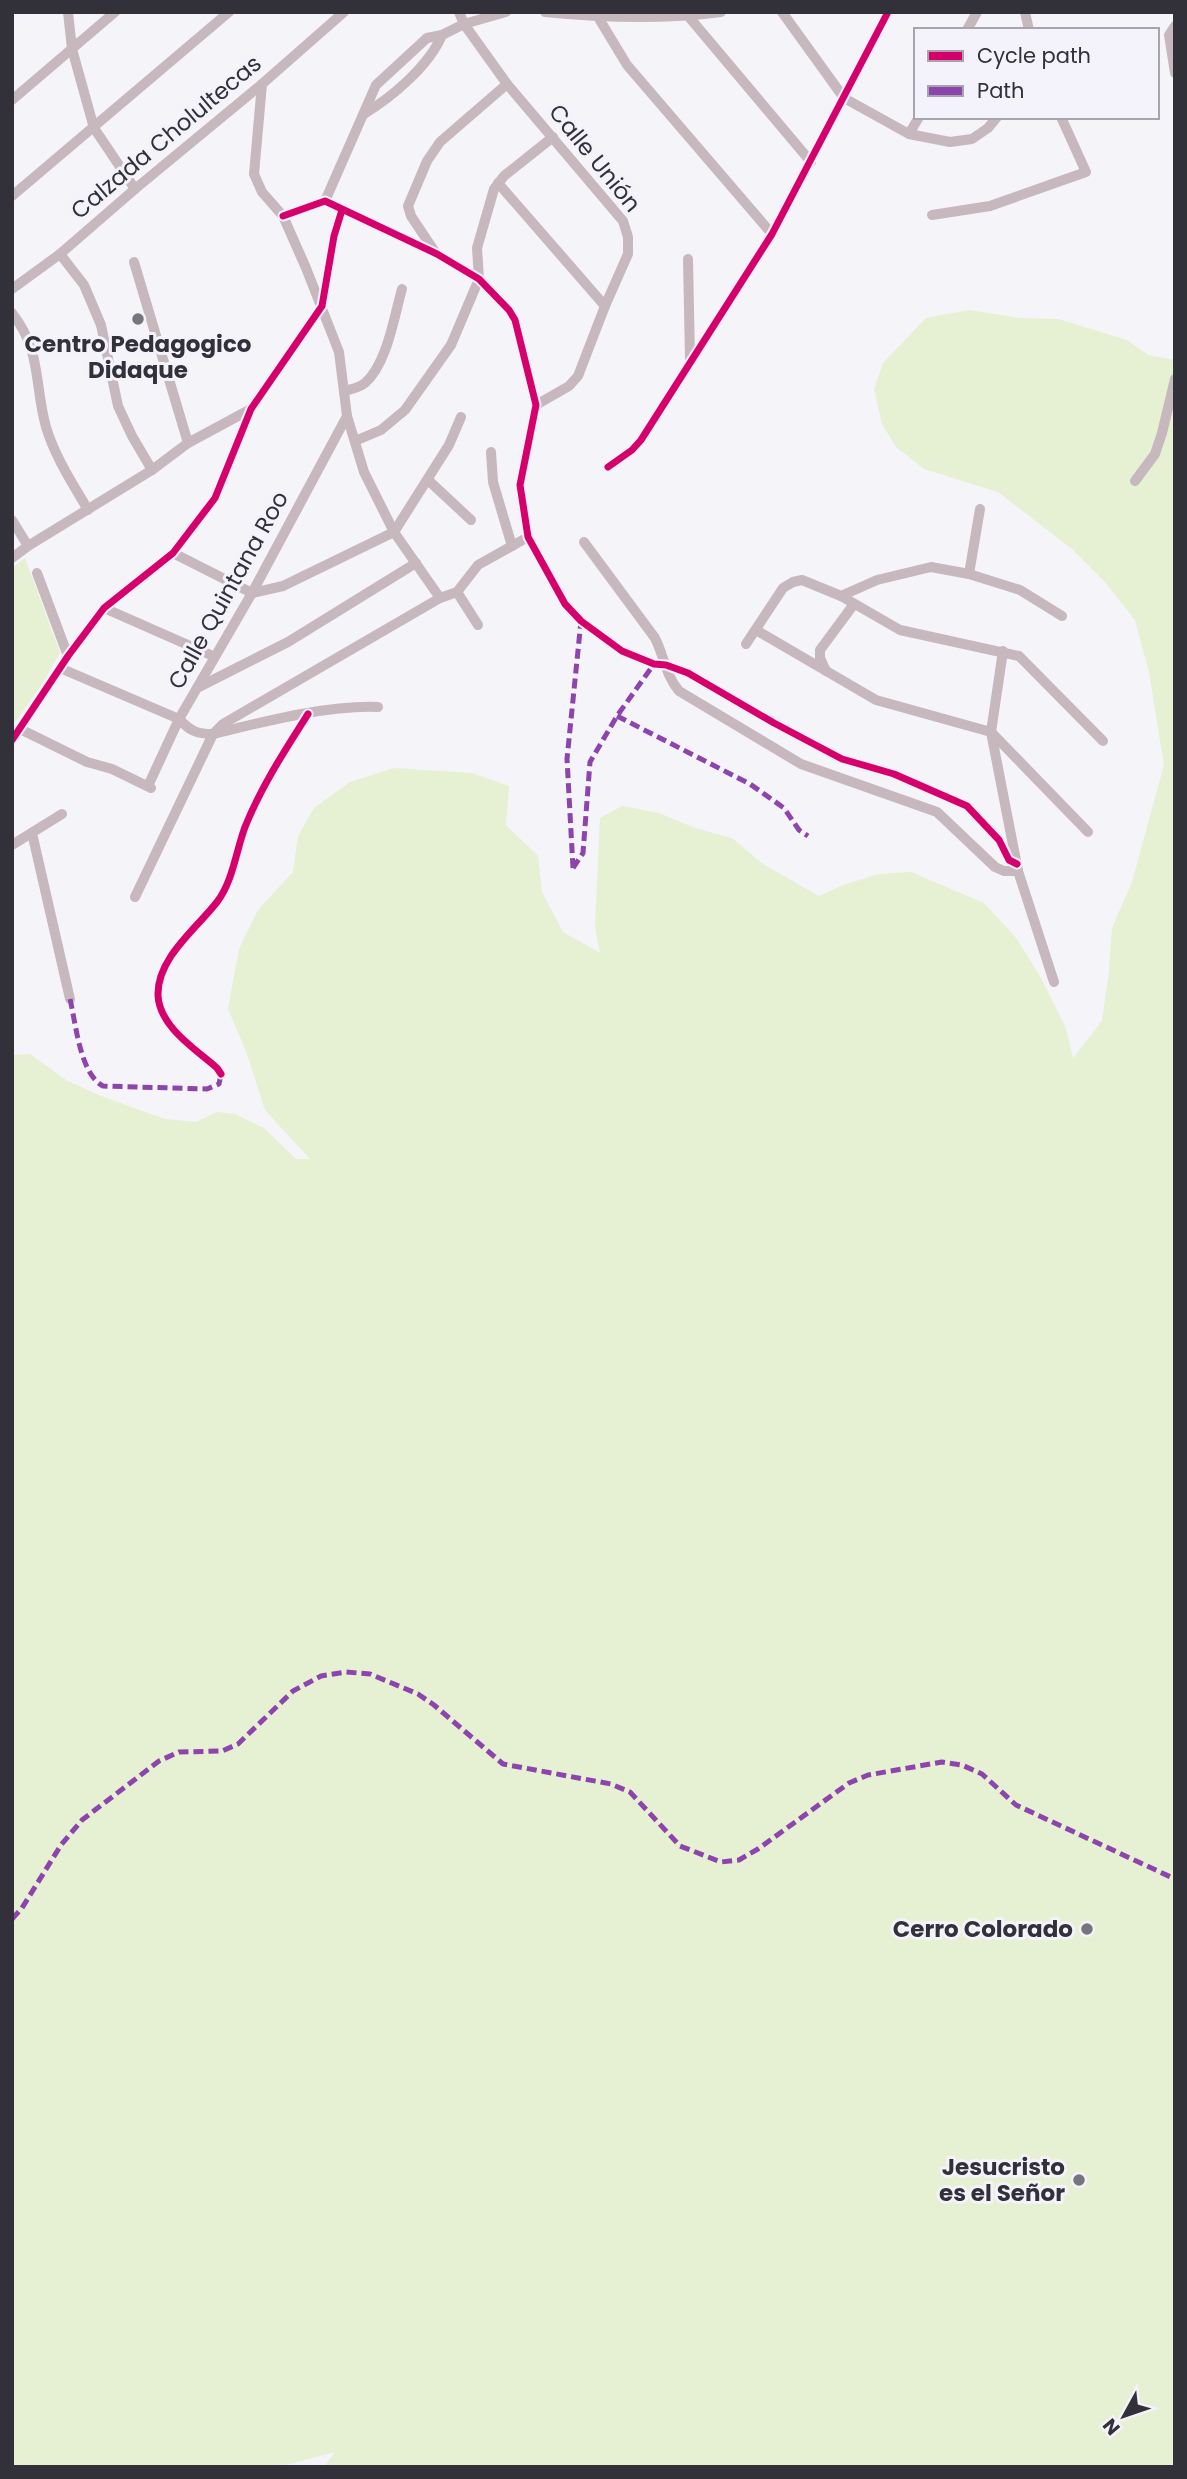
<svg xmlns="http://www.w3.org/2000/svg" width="1187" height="2479" viewBox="0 0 1187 2479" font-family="Poppins,sans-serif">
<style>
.green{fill:#e6f0d2}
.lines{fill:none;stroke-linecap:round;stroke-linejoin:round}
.minor{stroke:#c7b8bd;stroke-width:10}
.quiet{stroke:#8e44ad;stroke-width:5;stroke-dasharray:10 5;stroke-linecap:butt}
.cycleway-casing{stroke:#f4f2fb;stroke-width:11}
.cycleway{stroke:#d6006c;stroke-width:7}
.poi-dot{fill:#76757c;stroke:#f4f2fb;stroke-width:2.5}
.labels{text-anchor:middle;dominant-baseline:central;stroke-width:6;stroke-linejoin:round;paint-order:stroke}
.street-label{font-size:23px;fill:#323139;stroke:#f4f2fb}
.poi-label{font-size:23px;font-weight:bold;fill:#323139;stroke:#f4f2fb;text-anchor:end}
</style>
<rect width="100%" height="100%" fill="#f5f4f9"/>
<!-- green -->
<g class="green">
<path d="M 969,310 L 1019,318 L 1058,319 L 1127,340 L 1148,355 L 1175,360 L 1175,2467 L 324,2467 L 335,2452 L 279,2467 L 12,2467 L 12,1055 L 30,1054 L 66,1080 L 101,1096 L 165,1119 L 196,1122 L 217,1112 L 235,1114 L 264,1128 L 296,1159 L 310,1159 L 265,1110 L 246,1051 L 228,1009 L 239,949 L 258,910 L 293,872 L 298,836 L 314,808 L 350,782 L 394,768 L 472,773 L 509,786 L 506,825 L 538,856 L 542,892 L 563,932 L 600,953 L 595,927 L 600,818 L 622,806 L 659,813 L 695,828 L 732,838 L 763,864 L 819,896 L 843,885 L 879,874 L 911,872 L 984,903 L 1017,939 L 1042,980 L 1065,1026 L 1073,1058 L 1102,1021 L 1109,971 L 1112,928 L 1132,882 L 1164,765 L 1149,672 L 1135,620 L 1104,581 L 1072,549 L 998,492 L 924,469 L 896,447 L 882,424 L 874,389 L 883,363 L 926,318 Z"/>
<path d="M 25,558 L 60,653 L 41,686 L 12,726 L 12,568 Z"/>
</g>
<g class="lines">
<!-- minor -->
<g class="minor">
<path d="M 68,12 L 72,49 L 94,128 L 135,189"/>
<path d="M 459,12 L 464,24 L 507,84 L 623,221 L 628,237 L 628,254 L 605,306 L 578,376 L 569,386 L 536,405"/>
<path d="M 545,12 C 604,18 662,20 721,12"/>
<path d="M 689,12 L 689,17 L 811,162"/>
<path d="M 782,12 L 844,98 L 909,134 L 950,142 L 972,139 L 988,128 L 997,117"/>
<path d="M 1025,12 L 1029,30"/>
<path d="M 598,17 L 627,65 L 772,234"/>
<path d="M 1175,26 L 1169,35 L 1175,73"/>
<path d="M 967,30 L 977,12"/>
<path d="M 262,84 L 254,174 L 262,192 L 283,216 L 306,268 L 339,352 L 347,416 L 364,472 L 394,532 L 440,598"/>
<path d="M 12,100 L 115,12"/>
<path d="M 364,114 C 392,97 429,66 442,35"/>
<path d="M 909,134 L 919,117"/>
<path d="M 498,183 L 605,306"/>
<path d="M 12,196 L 229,12"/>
<path d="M 325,201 L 376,85 L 427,38 L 442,35 L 464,24 L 506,12"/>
<path d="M 932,215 L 990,206 L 1086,172 L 1061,117"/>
<path d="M 283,216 L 325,201 L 437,254 L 479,279 L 509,310 L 515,320 L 536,405 L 520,485 L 528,537 L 565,604 L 581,621 L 622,651 L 654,664 L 666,665 L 688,673 L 774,723 L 842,759 L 894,774 L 967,806 L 999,840 L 1009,860 L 1017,864"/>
<path d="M 435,252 L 411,216 L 408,206 L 427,161 L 440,142 L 507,84"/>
<path d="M 60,254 L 84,285 L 101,325 L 118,406 L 132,436 L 152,470"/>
<path d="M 688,259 L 690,359"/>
<path d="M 134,262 L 188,443"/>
<path d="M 12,289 L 60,254 L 135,189 L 262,84 L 344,12"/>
<path d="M 12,313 C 42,351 34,384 46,427 C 55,457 73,484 88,510"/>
<path d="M 344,391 C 351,389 359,388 365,383 C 387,364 394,317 402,289"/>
<path d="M 355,441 L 381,430 L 405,410 L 451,345 L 479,279 L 477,248 L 494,189 L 504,176 L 553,137"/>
<path d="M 491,452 L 493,482 L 512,546"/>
<path d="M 608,467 L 632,450 L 641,440 L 772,234 L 888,12"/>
<path d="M 428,480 L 471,520"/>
<path d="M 1135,481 L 1155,454 L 1162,433 L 1175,379"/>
<path d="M 12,520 L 28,546"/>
<path d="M 584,542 L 655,638 C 664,656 666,676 679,691 L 801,764 L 937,812 L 995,867 L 1004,871 L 1018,871"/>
<path d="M 173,553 L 252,593 L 283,586 L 394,532 L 449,445 L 461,417"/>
<path d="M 12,558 L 28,546 L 152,470 L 188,443 L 251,409"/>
<path d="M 37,573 L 68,656"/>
<path d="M 969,574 L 980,509"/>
<path d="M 457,592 L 478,625"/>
<path d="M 841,596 L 877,580 L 931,567 L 969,574 L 1020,590 L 1062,616"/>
<path d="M 104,608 L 213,656"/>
<path d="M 756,630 L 876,700 L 991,732 L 1088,832"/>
<path d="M 746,644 L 783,588 L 793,582 L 802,580 L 841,596 L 900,630 L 1019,656 L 1103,741"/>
<path d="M 1003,651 L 991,732 L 1018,871 L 1054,982"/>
<path d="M 60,668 L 179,719 C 190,731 197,734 213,734 C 263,722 327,705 378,707"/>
<path d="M 826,671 L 820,658 L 820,650 L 854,604"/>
<path d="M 197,688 L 288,642 L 416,563"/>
<path d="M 20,729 L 87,762 L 112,769 L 151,788"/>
<path d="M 12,740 L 68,656 L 104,608 L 173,553 L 215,498 L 251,409 L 322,306 L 334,236 L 342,210"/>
<path d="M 148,786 L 179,719 L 252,593 L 347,416"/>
<path d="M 32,833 L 70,999"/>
<path d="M 12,845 L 62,814"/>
<path d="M 135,897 L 213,734 L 223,724 L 440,598 L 457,592 L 478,565 L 528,537"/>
<path d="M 221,1074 L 217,1068 C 197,1050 159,1027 158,995 C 157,958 197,928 217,902 C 233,881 236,851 245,827 C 261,787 285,750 308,714"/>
</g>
<!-- quiet -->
<g class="quiet">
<path d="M 617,716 L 750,784 L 784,808 L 799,830 L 808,836"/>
<path d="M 573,868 L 567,759 L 581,621"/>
<path d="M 573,868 L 583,853 L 590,762 L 617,716 L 654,664"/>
<path d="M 70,999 C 76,1024 80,1074 103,1086 L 207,1089 L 219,1084 L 221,1074"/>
<path d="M 12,1919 L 22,1908 L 61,1845 L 82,1820 L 159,1761 L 179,1752 L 222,1751 L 238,1744 L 293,1691 L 321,1676 L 346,1672 L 370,1674 L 418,1694 L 434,1705 L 503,1764 L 611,1784 L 630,1792 L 680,1846 L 721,1862 L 739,1860 L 758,1849 L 849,1783 L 868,1775 L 942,1762 L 962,1765 L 982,1774 L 1016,1805 L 1175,1879"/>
</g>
<!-- cycleway casing -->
<g class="cycleway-casing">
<g id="cycleway">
<path d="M 283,216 L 325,201 L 437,254 L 479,279 L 509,310 L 515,320 L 536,405 L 520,485 L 528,537 L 565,604 L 581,621 L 622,651 L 654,664 L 666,665 L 688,673 L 774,723 L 842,759 L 894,774 L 967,806 L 999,840 L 1009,860 L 1017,864"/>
<path d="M 608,467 L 632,450 L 641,440 L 772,234 L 888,12"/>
<path d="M 12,740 L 68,656 L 104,608 L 173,553 L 215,498 L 251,409 L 322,306 L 334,236 L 342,210"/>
<path d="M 221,1074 L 217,1068 C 197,1050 159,1027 158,995 C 157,958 197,928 217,902 C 233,881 236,851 245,827 C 261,787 285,750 308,714"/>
</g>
</g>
<!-- cycleway -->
<use href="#cycleway" class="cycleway"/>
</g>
<!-- markers -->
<g class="poi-dot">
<circle cx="138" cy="319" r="7"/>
<circle cx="1087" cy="1929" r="7"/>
<circle cx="1079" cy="2180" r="7"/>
</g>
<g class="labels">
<!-- street labels -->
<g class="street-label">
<text transform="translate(166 137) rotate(-40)">Calzada Cholultecas</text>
<text transform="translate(595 158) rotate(51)">Calle Unión</text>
<text transform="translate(228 590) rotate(-61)">Calle Quintana Roo</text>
</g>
<!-- poi labels -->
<g class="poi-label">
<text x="138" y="344" text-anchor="middle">Centro Pedagogico<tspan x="138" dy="26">Didaque</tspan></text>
<text x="1073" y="1929">Cerro Colorado</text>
<text x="1065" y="2167">Jesucristo<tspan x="1065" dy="26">es el Señor</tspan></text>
</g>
</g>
<!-- border -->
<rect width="1187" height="2479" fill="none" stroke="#323139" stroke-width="28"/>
<!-- legend -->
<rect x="914" y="28" width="245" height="91" fill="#f4f2fb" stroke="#a6a5ad" stroke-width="2"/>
<rect x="928" y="51" width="35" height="10" fill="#d6006c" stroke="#a6a5ad" stroke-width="2"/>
<text x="977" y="63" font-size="21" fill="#323139">Cycle path</text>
<rect x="928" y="86" width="35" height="10" fill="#8e44ad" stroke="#a6a5ad" stroke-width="2"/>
<text x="977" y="98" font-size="21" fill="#323139">Path</text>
<!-- north arrow -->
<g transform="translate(1124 2416) rotate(230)" stroke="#f4f2fb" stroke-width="5" paint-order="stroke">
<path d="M0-5L12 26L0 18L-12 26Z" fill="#323139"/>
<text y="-10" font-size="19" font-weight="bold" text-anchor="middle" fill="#323139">N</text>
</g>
</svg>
